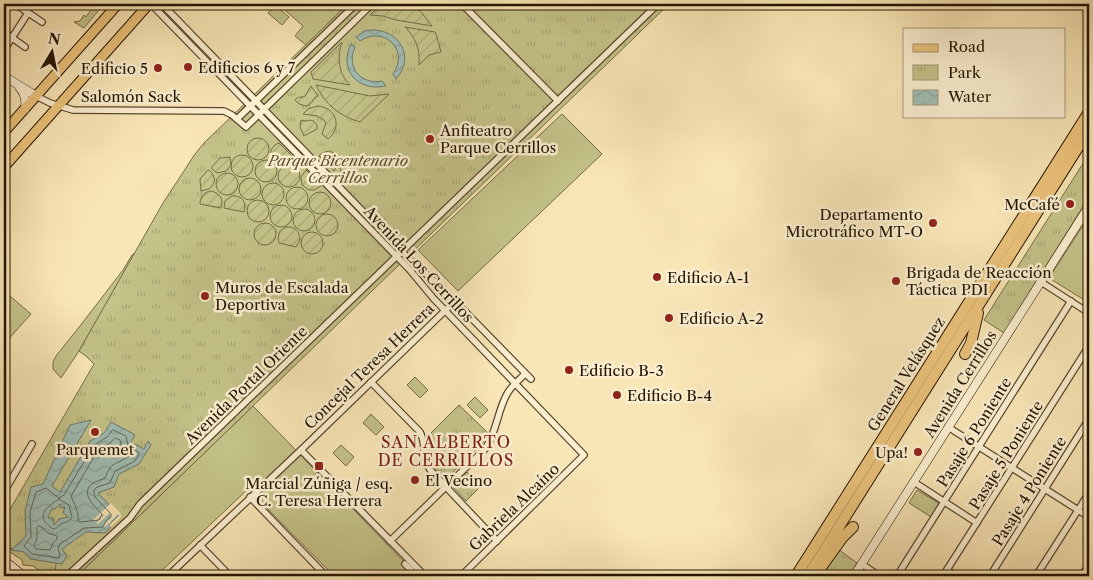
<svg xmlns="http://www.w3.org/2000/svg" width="1093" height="580" viewBox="0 0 1093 580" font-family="'Libre Caslon Text',serif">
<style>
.grass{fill:#c4c389;stroke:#746c46}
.park{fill:url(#park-tufts);stroke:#746c46}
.garden{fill:url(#garden-furrows);stroke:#746c46}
.water{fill:url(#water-waves);stroke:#6e7a6d;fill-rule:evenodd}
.pier{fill:#f9e6b6}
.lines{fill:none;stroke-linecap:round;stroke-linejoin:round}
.shore{stroke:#62695c;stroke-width:1}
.stream{stroke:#6e7a6d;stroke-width:1}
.street-casing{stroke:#58482f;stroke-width:8}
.secondary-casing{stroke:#231402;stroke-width:9}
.primary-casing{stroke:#231402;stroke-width:11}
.highway-casing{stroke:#231402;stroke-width:12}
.street{stroke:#fbefd0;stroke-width:5.5}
.secondary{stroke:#fbefd0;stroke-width:8}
.primary{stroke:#ecc37b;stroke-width:9}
.highway{stroke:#ecc37b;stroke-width:10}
.poi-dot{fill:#8f2418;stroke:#fbefd0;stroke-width:2}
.labels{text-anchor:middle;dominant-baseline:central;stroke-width:5;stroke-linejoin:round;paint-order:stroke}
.poi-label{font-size:15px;fill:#231402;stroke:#fbefd0;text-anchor:start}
.street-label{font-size:15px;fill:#231402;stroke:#fbefd0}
.park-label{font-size:15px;font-style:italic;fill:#5b5131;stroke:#fbefd0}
.neighbourhood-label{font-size:16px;letter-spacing:1px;fill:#7a1f14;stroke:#fbefd0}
</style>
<defs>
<pattern id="park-tufts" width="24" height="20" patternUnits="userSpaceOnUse" patternTransform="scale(1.25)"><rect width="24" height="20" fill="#c4c389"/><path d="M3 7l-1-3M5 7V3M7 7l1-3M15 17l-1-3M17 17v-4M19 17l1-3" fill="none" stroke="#a8a775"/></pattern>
<pattern id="garden-furrows" width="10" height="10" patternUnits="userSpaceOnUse" patternTransform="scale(1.25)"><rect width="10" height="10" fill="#c4c389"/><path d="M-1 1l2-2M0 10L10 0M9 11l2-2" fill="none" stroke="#a8a775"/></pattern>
<pattern id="water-waves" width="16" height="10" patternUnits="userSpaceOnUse" patternTransform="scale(1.25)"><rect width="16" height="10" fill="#a0beb5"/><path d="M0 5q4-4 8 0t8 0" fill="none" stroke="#8aa29a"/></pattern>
</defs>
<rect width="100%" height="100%" fill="#f9e6b6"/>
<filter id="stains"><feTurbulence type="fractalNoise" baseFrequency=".004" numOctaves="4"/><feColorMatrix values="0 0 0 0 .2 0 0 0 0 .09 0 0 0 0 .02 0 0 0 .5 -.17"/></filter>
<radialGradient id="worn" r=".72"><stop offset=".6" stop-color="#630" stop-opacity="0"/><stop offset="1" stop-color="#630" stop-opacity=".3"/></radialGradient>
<!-- grass -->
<g class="grass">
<path d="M 95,4 L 104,4 L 84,28 L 74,22 L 80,21 L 84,15 L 86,17 Z"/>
<path d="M 278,4 L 348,4 L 306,45 L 295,36 L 303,26 Z"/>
<path d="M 275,5 L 289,17 L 282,25 L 268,13 Z"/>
<path d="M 562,114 L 602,154 L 458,291 L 418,250 Z"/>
<path d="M 1087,219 L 1089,220 L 1089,303 L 1049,278 Z"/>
<path d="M 135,253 L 79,351 L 61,378 L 53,369 L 53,362 L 56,356 L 80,326 L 123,270 L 132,255 Z"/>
<path d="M 4,291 L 31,314 L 4,344 Z"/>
<path d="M 415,377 L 428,390 L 420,398 L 407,385 Z"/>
<path d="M 475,397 L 488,410 L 480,418 L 467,405 Z"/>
<path d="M 253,406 L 414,572 L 410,576 L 334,576 L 248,489 L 156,576 L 77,576 Z"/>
<path d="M 371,414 L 384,427 L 376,435 L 363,423 Z"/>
<path d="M 341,445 L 354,457 L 346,466 L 333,453 Z"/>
<path d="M 917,490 L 940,504 L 931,517 L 909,503 Z"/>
</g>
<!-- park -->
<g class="park">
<path d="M 348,4 L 669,4 L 77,576 L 47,576 L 33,566 L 23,565 L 22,560 L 7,550 L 10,546 L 4,541 L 4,520 L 94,364 L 87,357 L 79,351 L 163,203 L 195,154 L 204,143 Z"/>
<path d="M 1089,154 L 1089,197 L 1004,333 L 984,320 Z"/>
<path d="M 459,405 L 488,433 L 486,438 L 482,444 L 447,478 C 443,477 441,474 437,471 C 425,458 432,450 428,436 Z"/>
<path d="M 467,472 L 481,486 L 466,501 L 454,488 L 454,485 Z"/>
<path d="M 838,549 L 857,563 L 849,576 L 818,576 Z"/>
</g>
<!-- garden -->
<g class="garden">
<path d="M 382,4 L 411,4 L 422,13 L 432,26 L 396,20 L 383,16 L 370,15 Z"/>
<path d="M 405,27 L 435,32 L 437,37 L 441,52 L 429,55 L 419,65 C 420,49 416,38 405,27 Z"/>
<path d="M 342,42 C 337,57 338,73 350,85 L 313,79 L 311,72 Z"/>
<path d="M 316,85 L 370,96 L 389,94 L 360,122 C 339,116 325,104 316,85 Z"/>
<path d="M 311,86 L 318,96 C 313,98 313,104 306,106 L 299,104 L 295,100 C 298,96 301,98 305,96 Z"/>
<path d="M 317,106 C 336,107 343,127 328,139 L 322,134 L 326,123 L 324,120 L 317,116 L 303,114 L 308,109 Z"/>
<path d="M 301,120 L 305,121 C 311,120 313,119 317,125 L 317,129 L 304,136 L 300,127 Z"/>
<circle cx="258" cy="149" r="11"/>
<path d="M 279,143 L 292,156 C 289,163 283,166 276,163 L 271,156 C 270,149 273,145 279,143 Z"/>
<path d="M 329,151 L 334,153 L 337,158 L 337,166 L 334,171 L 319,156 L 322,153 Z"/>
<circle cx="242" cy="166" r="11"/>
<path d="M 348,156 L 353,156 L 349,177 C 341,175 338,168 342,160 Z"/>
<path d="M 230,157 L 231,165 L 226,171 L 217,173 L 211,168 L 220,158 Z"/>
<circle cx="266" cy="171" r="11"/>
<circle cx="289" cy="176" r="11"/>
<path d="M 209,170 C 216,176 216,184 209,189 L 201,191 L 200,179 L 207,171 Z"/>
<path d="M 306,170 L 321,186 L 314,190 L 309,190 L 302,185 L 301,177 Z"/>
<circle cx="227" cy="184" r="11"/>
<circle cx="250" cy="189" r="11"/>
<circle cx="273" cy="194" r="11"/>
<circle cx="297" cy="198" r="11"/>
<path d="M 211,191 C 220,193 224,199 221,208 L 200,204 C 200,197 204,192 211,191 Z"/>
<circle cx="320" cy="203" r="11"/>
<path d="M 232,196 C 242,195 247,202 244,212 L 224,208 L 225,201 Z"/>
<circle cx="258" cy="211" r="11"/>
<circle cx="281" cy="216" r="11"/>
<circle cx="304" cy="220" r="11"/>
<circle cx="327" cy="225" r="11"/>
<circle cx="265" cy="234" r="11"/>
<path d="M 286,227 C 294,226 300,231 300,240 L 296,247 L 279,243 C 277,236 279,230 286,227 Z"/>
<circle cx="312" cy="243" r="11"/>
</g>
<!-- water -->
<g class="water">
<path d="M 371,30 C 399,29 416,57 396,79 L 393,74 C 410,50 384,25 360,41 L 356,37 L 365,31 Z"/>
<path d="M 351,44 L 355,47 C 346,67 360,85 382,81 L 386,86 C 358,92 338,70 351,44 Z"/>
<path d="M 91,420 L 52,486 L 60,492 L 90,441 L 104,433 L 111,422 L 135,435 L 131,442 L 144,449 L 148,441 L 151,445 L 139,464 L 119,474 L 114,487 L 98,493 L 119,515 L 109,525 L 111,527 L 105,533 L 86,532 L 62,549 L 67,556 L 62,564 L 30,559 L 24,552 L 11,550 L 26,536 L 25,511 L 31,487 L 43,484 L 70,425 ZM 60,504 L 60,508 L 65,507 L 63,513 L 68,517 L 59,519 L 54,525 L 53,518 L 48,518 L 51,510 L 55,509 Z"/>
</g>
<!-- pier -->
<path class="pier" d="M 111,503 L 121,514 L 121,517 L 111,527 L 109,525 L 119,516 L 118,514 L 105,527 L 103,525 L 111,518 L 110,516 L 111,514 L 110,513 L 98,524 L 96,523 L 104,515 L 103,514 L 95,522 L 93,520 Z"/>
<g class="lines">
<!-- shore -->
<g class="shore">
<path d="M 113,430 L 126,436 L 128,445 L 138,452 L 139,454 L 135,461 L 115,471 L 110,483 L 97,487 L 94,490 L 94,494 L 95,497 L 111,514 L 111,517 L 106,521 L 103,527 L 84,528 L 60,544 L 58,549 L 60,555 L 59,558 L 32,554 L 24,546 L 31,537 L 30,512 L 36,492 L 46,488 L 59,498 L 64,495 L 94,445 L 107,437 Z"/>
<path d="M 115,438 L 120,440 L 122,449 L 129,454 L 129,456 C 115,466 112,460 105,478 C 101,480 96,481 93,483 C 79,493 95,507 102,514 L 99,520 L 80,522 L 78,521 C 79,511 74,504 71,496 L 98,450 L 110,443 Z"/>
<path d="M 59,499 L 69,505 L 72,517 C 69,523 66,521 61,524 C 57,527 58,528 53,529 C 34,517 46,507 59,499 Z"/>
<path d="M 39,526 L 43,528 L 48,533 L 57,536 L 57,539 L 53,543 L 50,550 L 36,549 L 34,546 L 37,538 L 37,528 Z"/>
</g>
<!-- stream -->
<g class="stream">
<path d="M 5,547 L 13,549"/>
<path d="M 56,563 L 55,573 L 56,576"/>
</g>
<!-- street casing -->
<g class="street-casing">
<g id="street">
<path d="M 15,4 L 42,22"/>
<path d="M 151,4 L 409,269 L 434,299 L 584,455 L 461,576"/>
<path d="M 162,4 L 408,258 L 443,289 L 531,379"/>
<path d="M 462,4 L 558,101"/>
<path d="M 4,32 L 25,47"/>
<path d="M 4,50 L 28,13"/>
<path d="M 36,96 L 50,103 L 73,110 L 224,111 L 232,115 L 246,127 L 372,4"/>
<path d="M 237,119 L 356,4"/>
<path d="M 1041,282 L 1089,313"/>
<path d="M 371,382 L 420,432 C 427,445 421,458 431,471 L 497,541"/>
<path d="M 948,427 L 1089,517"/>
<path d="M 301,450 L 425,576"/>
<path d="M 914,482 L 977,523"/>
<path d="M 4,492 L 32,444"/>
<path d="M 250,497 L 326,576"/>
<path d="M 390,541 L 485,449 C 497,432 497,412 507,394 C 511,386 519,380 525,374"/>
<path d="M 200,545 L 230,576"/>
<path d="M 405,564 L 417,576"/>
<path d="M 862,564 L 879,576"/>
<path d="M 947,570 L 956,576"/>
<path d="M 67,576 L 130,518 L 140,504 L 658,4"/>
<path d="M 168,576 L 301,450 L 455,301"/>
<path d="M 897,576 L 1071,301"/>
<path d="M 943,576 L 1089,346"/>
<path d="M 990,576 L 1089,419"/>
<path d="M 1036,576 L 1089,493"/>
<path d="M 1082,576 L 1089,564"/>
</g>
</g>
<!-- secondary casing -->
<g class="secondary-casing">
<g id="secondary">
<path d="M 4,76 L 36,96"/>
<path d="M 19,87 C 25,94 26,100 25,109"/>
<path d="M 4,560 L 24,576"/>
<path d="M 4,568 L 13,576"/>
<path d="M 854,576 L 1089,206"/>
</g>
</g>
<!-- primary casing -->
<g class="primary-casing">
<g id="primary">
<path d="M 4,132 L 118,4"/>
<path d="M 4,167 L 149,4"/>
</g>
</g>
<!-- highway casing -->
<g class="highway-casing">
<g id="highway">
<path d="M 965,354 L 971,343 L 978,313"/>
<path d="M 817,573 L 842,538 L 853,527"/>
<path d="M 796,576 L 1089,112"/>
<path d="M 808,576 L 1089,130"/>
</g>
</g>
<!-- street -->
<use href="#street" class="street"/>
<!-- secondary -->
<use href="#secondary" class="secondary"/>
<!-- primary -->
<use href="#primary" class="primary"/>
<!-- highway -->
<use href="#highway" class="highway"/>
</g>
<!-- markers -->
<g class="poi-dot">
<circle cx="188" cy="67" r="5"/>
<circle cx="158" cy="68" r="5"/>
<circle cx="430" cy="139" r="5"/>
<circle cx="1070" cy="204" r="5"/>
<circle cx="933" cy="223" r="5"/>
<circle cx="657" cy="277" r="5"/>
<circle cx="896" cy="281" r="5"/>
<circle cx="205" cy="296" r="5"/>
<circle cx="669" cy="318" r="5"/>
<circle cx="569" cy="370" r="5"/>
<circle cx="617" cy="395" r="5"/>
<circle cx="95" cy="432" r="5"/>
<circle cx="918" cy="452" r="5"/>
<rect x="314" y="461" width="10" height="10" rx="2.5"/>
<circle cx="415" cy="480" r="5"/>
</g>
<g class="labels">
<!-- poi labels -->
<g class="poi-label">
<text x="198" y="67">Edificios 6 y 7</text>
<text x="148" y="68" text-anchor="end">Edificio 5</text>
<text x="440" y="130">Anfiteatro<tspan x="440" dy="17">Parque Cerrillos</tspan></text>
<text x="1060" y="204" text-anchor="end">McCafé</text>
<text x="923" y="214" text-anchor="end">Departamento<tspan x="923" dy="17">Microtráfico MT-O</tspan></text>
<text x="906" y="272">Brigada de Reacción<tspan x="906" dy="17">Táctica PDI</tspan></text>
<text x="667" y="277">Edificio A-1</text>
<text x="215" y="287">Muros de Escalada<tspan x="215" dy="17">Deportiva</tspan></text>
<text x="679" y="318">Edificio A-2</text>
<text x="579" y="370">Edificio B-3</text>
<text x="627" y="395">Edificio B-4</text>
<text x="95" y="449" text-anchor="middle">Parquemet</text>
<text x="908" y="452" text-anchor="end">Upa!</text>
<text x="425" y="480">El Vecino</text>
<text x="319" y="483" text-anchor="middle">Marcial Zúñiga / esq.<tspan x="319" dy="17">C. Teresa Herrera</tspan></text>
</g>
<!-- street labels -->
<g class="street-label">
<text x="131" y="96">Salomón Sack</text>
<text transform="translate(419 264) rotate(47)">Avenida Los Cerrillos</text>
<text transform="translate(369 366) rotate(-44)">Concejal Teresa Herrera</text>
<text transform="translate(906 374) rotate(-58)">General Velásquez</text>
<text transform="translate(960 384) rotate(-58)">Avenida Cerrillos</text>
<text transform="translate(246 385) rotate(-44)">Avenida Portal Oriente</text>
<text transform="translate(974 432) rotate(-58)">Pasaje 6 Poniente</text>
<text transform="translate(1006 455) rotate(-58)">Pasaje 5 Poniente</text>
<text transform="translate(1029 491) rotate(-58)">Pasaje 4 Poniente</text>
<text transform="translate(514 507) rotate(-44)">Gabriela Alcaíno</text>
</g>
<!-- park labels -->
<g class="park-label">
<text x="338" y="160">Parque Bicentenario<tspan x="338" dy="17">Cerrillos</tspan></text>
</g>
<!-- neighbourhood labels -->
<g class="neighbourhood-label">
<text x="446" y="442">SAN ALBERTO<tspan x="446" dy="18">DE CERRILLOS</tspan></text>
</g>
</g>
<!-- margin -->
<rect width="1093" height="580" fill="none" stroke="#f9e6b6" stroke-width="20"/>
<rect x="5" y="5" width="1083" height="570" fill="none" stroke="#231402" stroke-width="2.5"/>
<rect x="10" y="10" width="1073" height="560" fill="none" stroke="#231402"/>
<!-- legend -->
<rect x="903" y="28" width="162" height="90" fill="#fbefd0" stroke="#a5977e"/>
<rect x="913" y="44" width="25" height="8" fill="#ecc37b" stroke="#a5977e"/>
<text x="948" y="52" font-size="15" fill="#231402">Road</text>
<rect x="913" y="65" width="25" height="15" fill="url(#park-tufts)" stroke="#a5977e"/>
<text x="948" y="78" font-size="15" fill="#231402">Park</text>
<rect x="913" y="90" width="25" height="15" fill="url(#water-waves)" stroke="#a5977e"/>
<text x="948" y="102" font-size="15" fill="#231402">Water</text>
<!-- north arrow -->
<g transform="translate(52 52) rotate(10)" stroke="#fbefd0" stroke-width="4" paint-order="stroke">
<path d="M0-4L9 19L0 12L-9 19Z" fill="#231402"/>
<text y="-8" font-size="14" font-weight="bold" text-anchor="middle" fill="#231402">N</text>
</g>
<rect width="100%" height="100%" filter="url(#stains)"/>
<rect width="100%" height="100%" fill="url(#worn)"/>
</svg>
